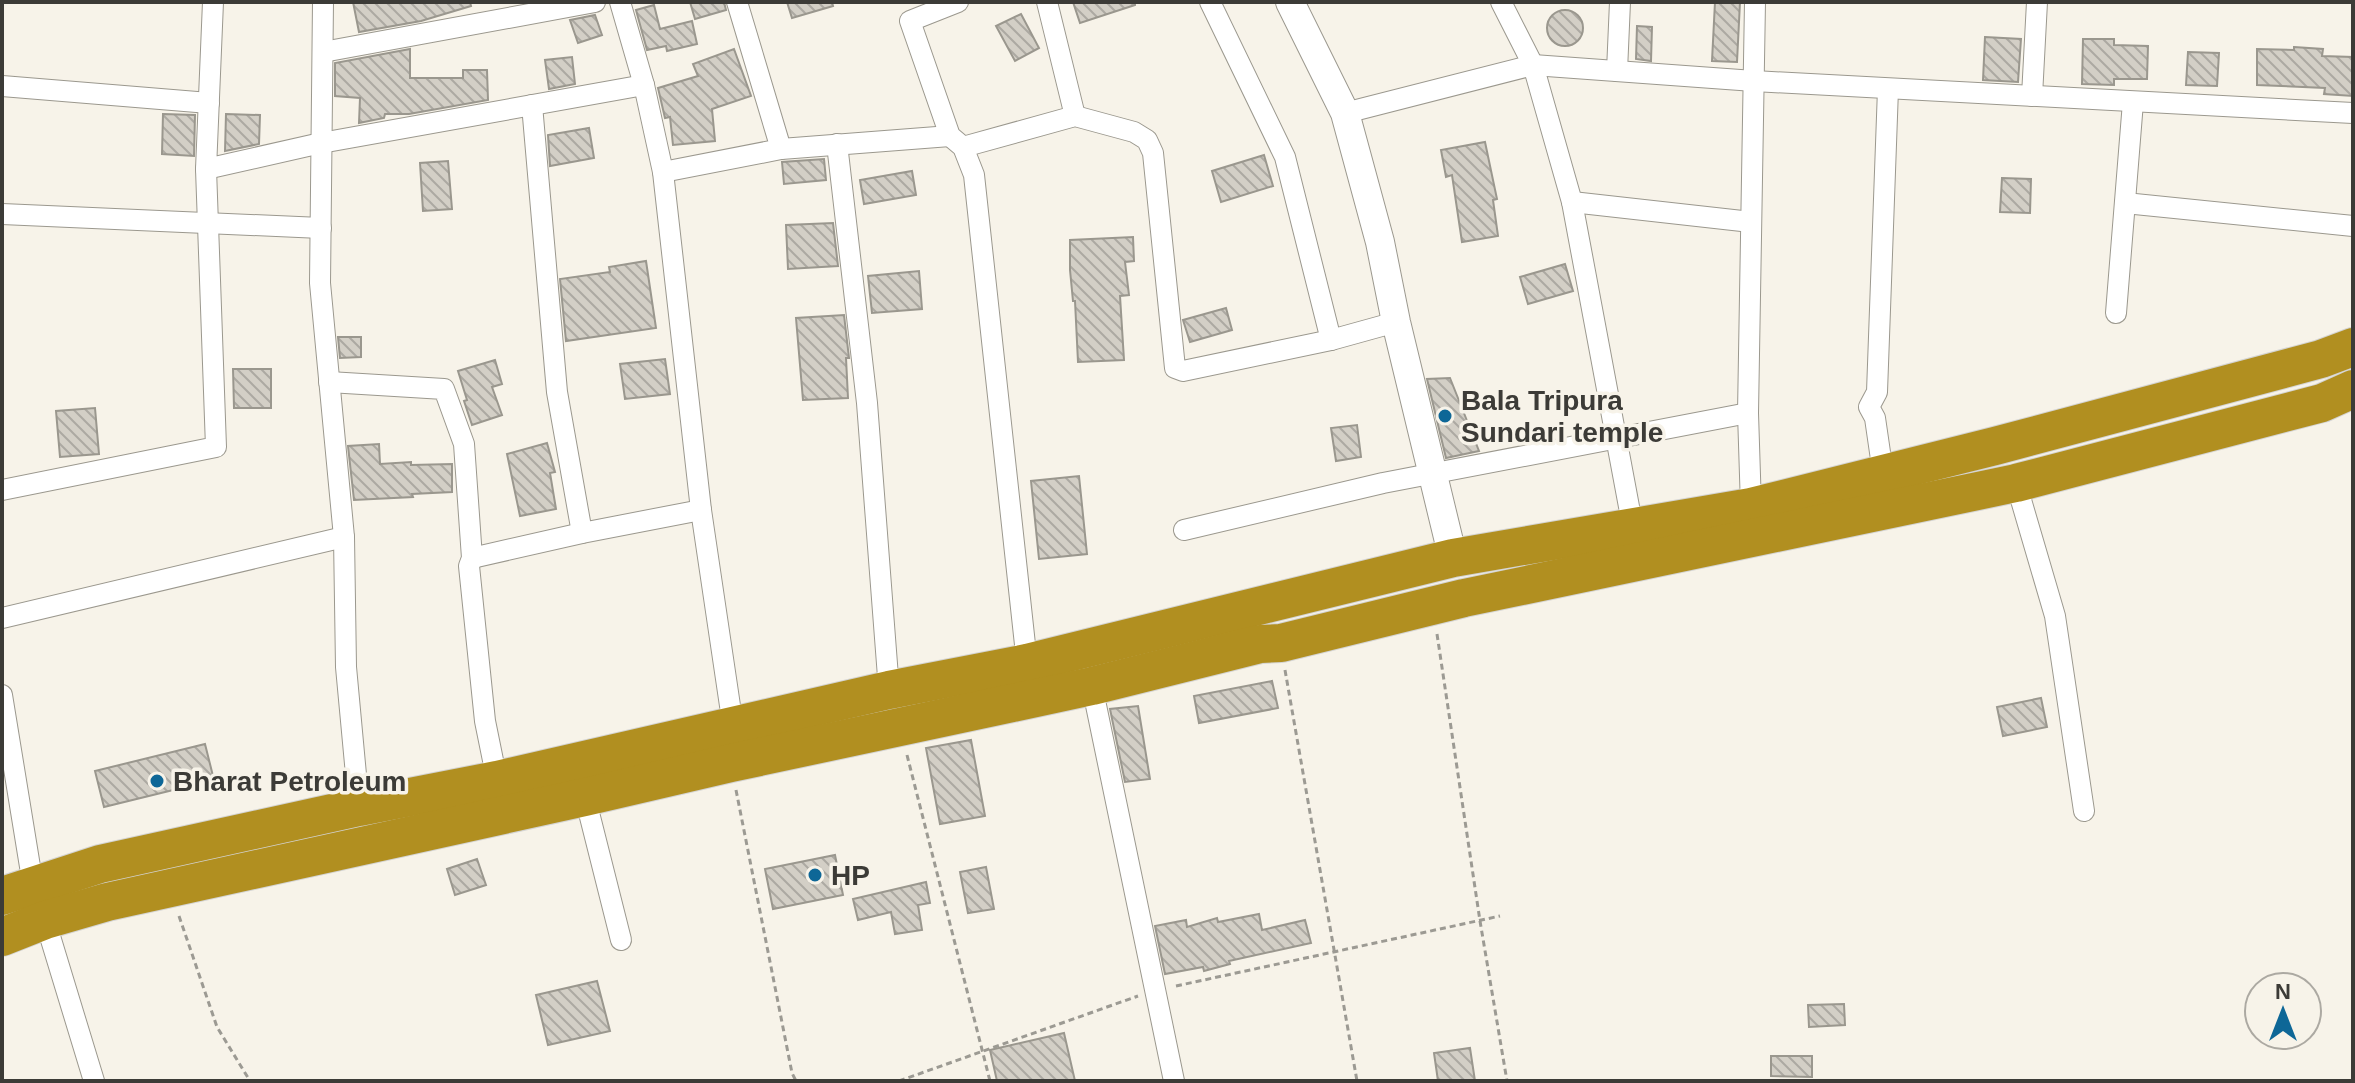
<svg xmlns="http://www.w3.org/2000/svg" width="2355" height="1083" viewBox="0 0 2355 1083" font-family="Arial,sans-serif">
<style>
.building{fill:url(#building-back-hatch);stroke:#9a978e;stroke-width:2}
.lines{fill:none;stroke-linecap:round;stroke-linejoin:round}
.street-casing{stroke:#9b988e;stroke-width:22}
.secondary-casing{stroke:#9b988e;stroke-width:30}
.highway-casing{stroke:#d4d4d3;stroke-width:40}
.path{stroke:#9c9a93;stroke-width:3;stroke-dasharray:6 4;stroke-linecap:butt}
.street{stroke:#fff;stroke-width:20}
.secondary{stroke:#fff;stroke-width:28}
.highway{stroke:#b18f20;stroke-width:38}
.poi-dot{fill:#0e6797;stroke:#f7f3e9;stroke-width:3}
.labels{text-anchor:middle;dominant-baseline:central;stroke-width:7;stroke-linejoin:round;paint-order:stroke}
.poi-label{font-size:28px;font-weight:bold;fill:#3c3b37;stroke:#f7f3e9;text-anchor:start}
</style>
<defs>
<pattern id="building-back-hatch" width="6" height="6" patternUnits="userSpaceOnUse" patternTransform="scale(2)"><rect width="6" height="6" fill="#d3cfc6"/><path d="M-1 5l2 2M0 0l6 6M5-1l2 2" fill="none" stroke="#aca9a2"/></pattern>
</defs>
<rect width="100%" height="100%" fill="#f7f3e9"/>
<!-- building -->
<g class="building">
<path d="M 353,2 L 470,2 L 471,6 L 421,21 L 359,32 Z"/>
<path d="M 690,2 L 724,2 L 726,10 L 695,19 Z"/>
<path d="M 787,2 L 832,2 L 833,6 L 792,18 Z"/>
<path d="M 1073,2 L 1135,2 L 1135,5 L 1080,23 Z"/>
<path d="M 1715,2 L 1740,2 L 1737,62 L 1712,61 Z"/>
<path d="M 654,5 L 660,29 L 692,21 L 697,44 L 667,51 L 666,46 L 647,50 L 636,10 Z"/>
<circle cx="1565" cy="28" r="18"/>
<path d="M 1021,14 L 1039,48 L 1015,61 L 996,26 Z"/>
<path d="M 595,15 L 602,35 L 578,43 L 570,20 Z"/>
<path d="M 1637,26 L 1652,27 L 1651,61 L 1636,59 Z"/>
<path d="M 1985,37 L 2021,39 L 2018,82 L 1983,80 Z"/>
<path d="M 2083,39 L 2114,39 L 2114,45 L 2148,46 L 2147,79 L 2114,79 L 2114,85 L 2082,84 Z"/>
<path d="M 2294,47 L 2323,49 L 2322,56 L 2353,57 L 2353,96 L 2324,94 L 2325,88 L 2257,85 L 2257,49 L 2294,50 Z"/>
<path d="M 410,49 L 410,78 L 463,78 L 463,70 L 487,70 L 488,100 L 409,114 L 385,114 L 384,118 L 359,123 L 360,98 L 335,96 L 335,63 Z"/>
<path d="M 734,49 L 751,96 L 712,109 L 715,141 L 673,145 L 670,117 L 665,118 L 658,88 L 698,76 L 693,64 Z"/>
<path d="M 2188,52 L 2219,53 L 2217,86 L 2186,85 Z"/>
<path d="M 572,57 L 575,84 L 549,89 L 545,60 Z"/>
<path d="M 163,114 L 195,115 L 194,156 L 162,154 Z"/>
<path d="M 226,114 L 260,115 L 259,144 L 225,151 Z"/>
<path d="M 589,128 L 594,158 L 550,166 L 548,135 Z"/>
<path d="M 1485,142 L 1497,199 L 1493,200 L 1498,236 L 1462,242 L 1452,175 L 1446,177 L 1441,150 Z"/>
<path d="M 1264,155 L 1273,186 L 1221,202 L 1212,171 Z"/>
<path d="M 824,159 L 826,180 L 784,184 L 782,162 Z"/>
<path d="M 448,161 L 452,209 L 423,211 L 420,163 Z"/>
<path d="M 912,171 L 916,195 L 864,204 L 860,180 Z"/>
<path d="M 2002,178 L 2031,179 L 2030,213 L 2000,212 Z"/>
<path d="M 833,223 L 838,266 L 788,269 L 786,225 Z"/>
<path d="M 1133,237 L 1134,261 L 1125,262 L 1129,295 L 1120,296 L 1124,360 L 1078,362 L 1075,301 L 1073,301 L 1070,270 L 1070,240 Z"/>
<path d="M 646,261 L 656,328 L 566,341 L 560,279 L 610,272 L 609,267 Z"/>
<path d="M 1565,264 L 1573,291 L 1528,304 L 1520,277 Z"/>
<path d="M 919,271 L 922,309 L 872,313 L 868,276 Z"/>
<path d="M 1226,308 L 1232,330 L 1190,342 L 1183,320 Z"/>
<path d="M 844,315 L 849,358 L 846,358 L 848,398 L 803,400 L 796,318 Z"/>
<path d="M 338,337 L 361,337 L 361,357 L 340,358 Z"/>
<path d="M 665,359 L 670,394 L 625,399 L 620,364 Z"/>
<path d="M 495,360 L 502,384 L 492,387 L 502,415 L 472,425 L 464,401 L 467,400 L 458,371 Z"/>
<path d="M 233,369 L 271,369 L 271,408 L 234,408 Z"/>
<path d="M 1450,378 L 1479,451 L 1446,458 L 1427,379 Z"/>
<path d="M 95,408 L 99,454 L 60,457 L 56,411 Z"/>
<path d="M 1357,425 L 1361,457 L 1336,461 L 1331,428 Z"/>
<path d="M 547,443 L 555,472 L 550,473 L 556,509 L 520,516 L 507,454 Z"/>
<path d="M 379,444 L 380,464 L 411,462 L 411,465 L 452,464 L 452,492 L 412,494 L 413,497 L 354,500 L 348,446 Z"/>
<path d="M 1079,476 L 1087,554 L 1039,559 L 1031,481 Z"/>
<path d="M 1272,681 L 1278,708 L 1199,723 L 1194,696 Z"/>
<path d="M 2041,698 L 2047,727 L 2003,736 L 1997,707 Z"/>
<path d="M 1138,706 L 1150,779 L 1125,782 L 1110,709 Z"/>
<path d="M 971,740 L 985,816 L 940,824 L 926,748 Z"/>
<path d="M 205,744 L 214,780 L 104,807 L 95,771 Z"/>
<path d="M 835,855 L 843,895 L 773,909 L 765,869 Z"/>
<path d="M 477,859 L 486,885 L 455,895 L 447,869 Z"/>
<path d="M 986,867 L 994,909 L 968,913 L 960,872 Z"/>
<path d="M 926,882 L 930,903 L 918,905 L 922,930 L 895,934 L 891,912 L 858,920 L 853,899 Z"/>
<path d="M 1259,914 L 1262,930 L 1305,920 L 1311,943 L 1229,961 L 1230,964 L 1204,971 L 1203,967 L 1165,974 L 1155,926 L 1186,920 L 1187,927 L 1217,918 L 1218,922 Z"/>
<path d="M 597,981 L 610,1031 L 548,1045 L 536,995 Z"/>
<path d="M 1844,1004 L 1845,1025 L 1809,1027 L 1808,1005 Z"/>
<path d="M 1064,1033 L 1075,1081 L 997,1081 L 990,1050 Z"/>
<path d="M 1470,1048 L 1475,1081 L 1438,1081 L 1434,1053 Z"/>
<path d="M 1771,1056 L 1812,1056 L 1812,1077 L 1771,1076 Z"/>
</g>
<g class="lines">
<!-- street casing -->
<g class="street-casing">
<g id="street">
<path d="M 213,2 L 206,169 L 321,143 L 644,85"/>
<path d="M 323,2 L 320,283 L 344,537 L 346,667 L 359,807"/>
<path d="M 620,2 L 644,85 L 663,172 L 701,510 L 733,726"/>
<path d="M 737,2 L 781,149 L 950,136"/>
<path d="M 958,2 L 910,21 L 950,136 L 963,147 L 974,175 L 1027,663"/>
<path d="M 1047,2 L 1075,116"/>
<path d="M 1210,2 L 1285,157 L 1331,340"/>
<path d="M 1501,2 L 1533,65 L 1572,202 L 1633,528"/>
<path d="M 323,52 L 595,2"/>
<path d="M 1617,71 L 1620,2"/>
<path d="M 2,86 L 209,103"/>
<path d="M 2032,96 L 2037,2"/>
<path d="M 532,105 L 557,392 L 582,533"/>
<path d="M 1345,113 L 1533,65 L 1754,81 L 2353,113"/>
<path d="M 837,144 L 867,403 L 889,690"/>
<path d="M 963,147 L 1075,116 L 1134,132 L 1147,140 L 1153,153 L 1175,368 L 1183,371 L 1331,340 L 1396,322"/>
<path d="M 663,172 L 781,149"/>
<path d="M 1572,202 L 1751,222"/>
<path d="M 2125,203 L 2353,226"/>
<path d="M 2,214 L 321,228"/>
<path d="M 2116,313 L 2133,102"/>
<path d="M 329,382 L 444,389 L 464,444 L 472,558 L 469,566 L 485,721 L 497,780"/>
<path d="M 1883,473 L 1875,418 L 1869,407 L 1877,392 L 1888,89"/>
<path d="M 2016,483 L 2055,616 L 2084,811"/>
<path d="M 2,490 L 216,447 L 206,169"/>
<path d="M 1751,507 L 1748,413 L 1755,2"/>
<path d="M 1184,530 L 1383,483 L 1748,413"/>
<path d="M 472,558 L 582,533 L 701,510"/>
<path d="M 2,618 L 344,537"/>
<path d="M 1092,686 L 1174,1081"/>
<path d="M 2,695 L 33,885"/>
<path d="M 585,797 L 621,940"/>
<path d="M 45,920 L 94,1081"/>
</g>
</g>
<!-- secondary casing -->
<g class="secondary-casing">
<path id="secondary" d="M 1290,2 L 1345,113 L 1380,242 L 1396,322 L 1453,558"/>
</g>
<!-- highway casing -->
<g class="highway-casing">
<g id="highway">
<path d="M 2,896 L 100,864 L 359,807 L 497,780 L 889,690 L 1027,663 L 1453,558 L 1751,507 L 1995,446 L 2321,359 L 2353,347"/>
<path d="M 2,937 L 45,920 L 107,902 L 585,797 L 731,763 L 1092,686 L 1260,644 L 1281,643 L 1464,598 L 2016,483 L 2322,403 L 2353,389"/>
</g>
</g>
<!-- path -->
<g class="path">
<path d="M 1437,634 L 1480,921 L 1507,1081"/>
<path d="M 1285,670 L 1357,1081"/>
<path d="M 907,755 L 990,1081"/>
<path d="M 736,790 L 792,1073 L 796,1081"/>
<path d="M 179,916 L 217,1027 L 250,1081"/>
<path d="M 1176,986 L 1500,916"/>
<path d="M 899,1081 L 1138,996"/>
</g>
<!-- street -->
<use href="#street" class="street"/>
<!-- secondary -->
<use href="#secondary" class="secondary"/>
<!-- highway -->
<use href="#highway" class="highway"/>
</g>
<!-- markers -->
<g class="poi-dot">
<circle cx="1445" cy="416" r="8"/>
<circle cx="157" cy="781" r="8"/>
<circle cx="815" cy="875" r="8"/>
</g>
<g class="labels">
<!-- poi labels -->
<g class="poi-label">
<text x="1461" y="400">Bala Tripura<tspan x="1461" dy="32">Sundari temple</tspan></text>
<text x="173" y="781">Bharat Petroleum</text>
<text x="831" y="875">HP</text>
</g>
</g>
<!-- border -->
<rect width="2355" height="1083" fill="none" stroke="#3c3b37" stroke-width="8"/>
<!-- north arrow -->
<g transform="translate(2283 1011)"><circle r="38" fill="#f7f3e9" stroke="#aca9a2" stroke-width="2"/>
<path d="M0-6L14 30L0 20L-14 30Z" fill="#0e6797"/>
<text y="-12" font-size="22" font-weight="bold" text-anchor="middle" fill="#3c3b37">N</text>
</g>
</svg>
